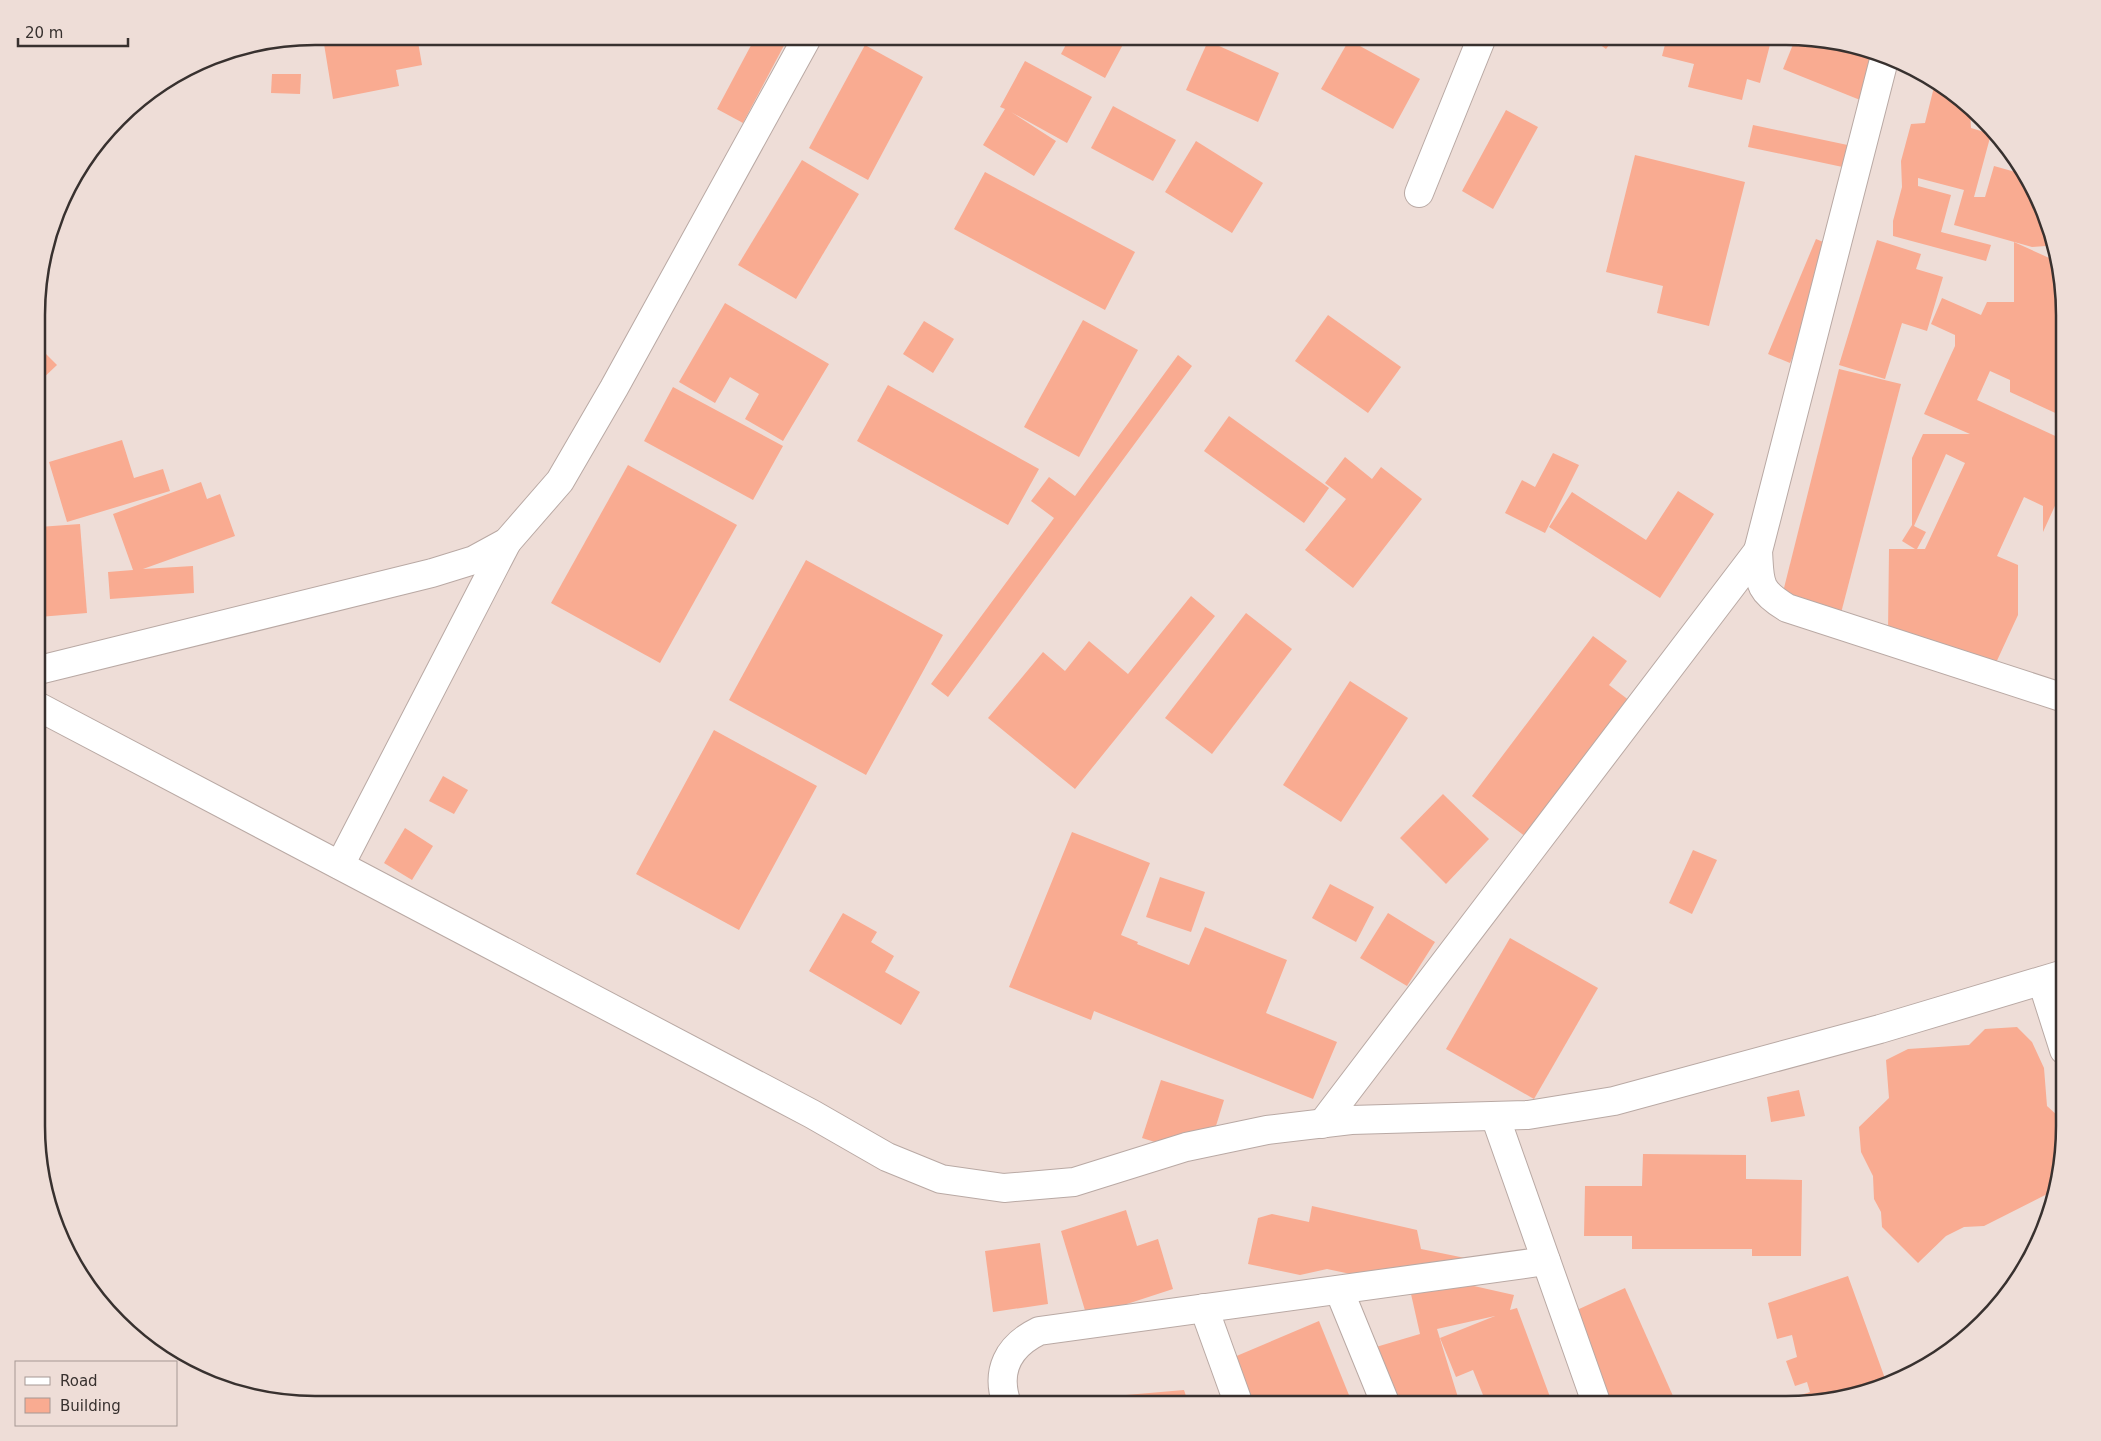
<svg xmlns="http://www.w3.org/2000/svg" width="2101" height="1441" viewBox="0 0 2101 1441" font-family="'DejaVu Sans',sans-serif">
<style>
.building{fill:#f9ab91;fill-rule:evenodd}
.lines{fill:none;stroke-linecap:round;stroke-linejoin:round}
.street-casing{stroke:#b9a9a4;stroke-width:30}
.street{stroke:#fff;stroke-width:28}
.rim{fill:none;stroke:#38312f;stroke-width:2.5}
</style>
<rect width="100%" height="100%" fill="#eeddd7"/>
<!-- building -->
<g class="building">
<path d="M 368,36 L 417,36 L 422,65 L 396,70 L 399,86 L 333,99 L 324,44 Z"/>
<path d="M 756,36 L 789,36 L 743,123 L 717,109 Z"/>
<path d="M 1070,37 L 1127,37 L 1105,78 L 1061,54 Z"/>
<path d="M 1594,37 L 1615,37 L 1606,49 L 1592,39 Z"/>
<path d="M 1667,37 L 1772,37 L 1760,83 L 1747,79 L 1742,100 L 1688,87 L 1694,64 L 1662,56 Z"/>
<path d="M 1796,37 L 1876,51 L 1875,106 L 1783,69 Z"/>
<path d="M 1349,40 L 1420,79 L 1393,129 L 1321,89 Z"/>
<path d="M 1208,41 L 1279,73 L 1258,122 L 1186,90 Z"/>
<path d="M 865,45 L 923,77 L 868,180 L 809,148 Z"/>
<path d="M 1025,61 L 1092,97 L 1067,143 L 1011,112 L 1056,141 L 1034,176 L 983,145 L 1005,109 L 1000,107 Z"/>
<path d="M 272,74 L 301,74 L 300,94 L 271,93 Z"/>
<path d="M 1935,83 L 1955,94 L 1970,110 L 1971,128 L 1991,134 L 1974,197 L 1985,197 L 1994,166 L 2026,175 L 2039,203 L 2037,211 L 2043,212 L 2050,231 L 2046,246 L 2032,247 L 1954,225 L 1964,190 L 1918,178 L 1918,186 L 1951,195 L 1941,232 L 1991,245 L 1986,261 L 1893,236 L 1893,221 L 1902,187 L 1901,161 L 1911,124 L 1925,123 Z"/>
<path d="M 1113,106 L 1176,140 L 1153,181 L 1091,148 Z"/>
<path d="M 1506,110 L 1538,127 L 1493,209 L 1462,191 Z"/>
<path d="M 1753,125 L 1857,147 L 1852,169 L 1748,147 Z"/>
<path d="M 1196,141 L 1263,183 L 1232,233 L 1165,192 Z"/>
<path d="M 1635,155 L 1745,182 L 1709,326 L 1657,313 L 1663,286 L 1606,272 Z"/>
<path d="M 802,160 L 859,194 L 796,299 L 738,265 Z"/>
<path d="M 985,172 L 1135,252 L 1105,310 L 954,229 Z"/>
<path d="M 1816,239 L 1838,248 L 1790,363 L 1768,354 Z"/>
<path d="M 1877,240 L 1921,254 L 1916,269 L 1943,277 L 1927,331 L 1902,323 L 1885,379 L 1839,365 Z"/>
<path d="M 2014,242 L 2058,262 L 2064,297 L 2064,417 L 2010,392 L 2010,380 L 1990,371 L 1977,400 L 2064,440 L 2064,486 L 2043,532 L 2043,506 L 2024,497 L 1997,556 L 2018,565 L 2018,615 L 1989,678 L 1888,632 L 1889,549 L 1915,549 L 1902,541 L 1912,525 L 1912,458 L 1923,434 L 1970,434 L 1924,414 L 1955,346 L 1955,335 L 1931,324 L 1942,298 L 1981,315 L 1987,302 L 2014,302 ZM 1946,454 L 1965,463 L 1925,549 L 1917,549 L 1926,532 L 1914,526 Z"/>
<path d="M 725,303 L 829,364 L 783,441 L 745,419 L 759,394 L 730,377 L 715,403 L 679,382 Z"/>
<path d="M 1328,315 L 1401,367 L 1368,413 L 1295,361 Z"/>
<path d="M 1083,320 L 1138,350 L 1079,457 L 1024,427 Z"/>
<path d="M 924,321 L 954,339 L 933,373 L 903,354 Z"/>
<path d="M 39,347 L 57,365 L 39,382 Z"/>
<path d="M 1178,355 L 1192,366 L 948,697 L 931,684 L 1054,518 L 1031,501 L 1049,477 L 1075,496 Z"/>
<path d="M 1839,369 L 1901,384 L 1841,613 L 1781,600 Z"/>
<path d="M 888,385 L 1039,469 L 1008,525 L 857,441 Z"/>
<path d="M 673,387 L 783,446 L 753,500 L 644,441 Z"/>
<path d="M 1229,416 L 1329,488 L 1304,523 L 1204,451 Z"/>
<path d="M 122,440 L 134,478 L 163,469 L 170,491 L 67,522 L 49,462 Z"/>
<path d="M 1553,453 L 1579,465 L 1545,533 L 1505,513 L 1522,480 L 1535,487 Z"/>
<path d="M 1345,457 L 1372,479 L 1381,467 L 1422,499 L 1353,588 L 1305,550 L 1346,499 L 1325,483 Z"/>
<path d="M 628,465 L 737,525 L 660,663 L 551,603 Z"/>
<path d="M 201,482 L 207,499 L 220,494 L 235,536 L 143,569 L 193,566 L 194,593 L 110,599 L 108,572 L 133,570 L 113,514 Z"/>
<path d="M 1678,491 L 1714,514 L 1660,598 L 1549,527 L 1572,492 L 1646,540 Z"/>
<path d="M 80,524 L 87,613 L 39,617 L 39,527 Z"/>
<path d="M 806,560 L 943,635 L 866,775 L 729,700 Z"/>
<path d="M 1191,596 L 1215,616 L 1075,789 L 988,718 L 1043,652 L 1065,671 L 1089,641 L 1128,674 Z"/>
<path d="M 1246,613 L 1292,649 L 1212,754 L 1165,718 Z"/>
<path d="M 1593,636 L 1627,661 L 1609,685 L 1630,701 L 1526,837 L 1472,796 Z"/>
<path d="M 1350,681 L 1408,718 L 1341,822 L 1283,785 Z"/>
<path d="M 714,730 L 817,786 L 739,930 L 636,874 Z"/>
<path d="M 2062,759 L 2064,759 L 2064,792 L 2057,791 Z"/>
<path d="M 443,776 L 468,790 L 454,814 L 429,801 Z"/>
<path d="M 1443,794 L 1489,839 L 1446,884 L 1400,838 Z"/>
<path d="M 405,828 L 433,846 L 412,880 L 384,863 Z"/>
<path d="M 1072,832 L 1150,863 L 1121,935 L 1138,942 L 1137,944 L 1189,965 L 1205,927 L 1287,960 L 1266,1013 L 1337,1042 L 1313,1099 L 1094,1011 L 1091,1020 L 1009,987 Z"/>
<path d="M 1693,850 L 1717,860 L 1692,914 L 1669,903 Z"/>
<path d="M 1160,877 L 1205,892 L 1191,932 L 1146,917 Z"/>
<path d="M 1330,884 L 1374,907 L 1356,942 L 1312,918 Z"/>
<path d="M 843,913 L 877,932 L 871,942 L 894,956 L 885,972 L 920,992 L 901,1025 L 809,971 Z"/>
<path d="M 1388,913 L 1435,942 L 1407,986 L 1360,958 Z"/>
<path d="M 1510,938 L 1598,988 L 1534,1099 L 1446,1049 Z"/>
<path d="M 2017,1027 L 2032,1042 L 2044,1068 L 2047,1106 L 2058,1116 L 2060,1143 L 2063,1149 L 2055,1190 L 1984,1226 L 1964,1227 L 1946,1236 L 1918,1263 L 1882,1227 L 1881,1212 L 1874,1199 L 1873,1176 L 1861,1152 L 1859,1127 L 1889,1098 L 1886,1060 L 1908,1049 L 1969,1045 L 1985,1029 Z"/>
<path d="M 1161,1080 L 1224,1100 L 1206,1158 L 1142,1138 Z"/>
<path d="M 1799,1090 L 1805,1116 L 1771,1122 L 1767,1097 Z"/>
<path d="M 1643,1154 L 1746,1155 L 1746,1179 L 1802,1180 L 1801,1256 L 1752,1256 L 1752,1249 L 1632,1249 L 1632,1236 L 1584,1236 L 1585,1186 L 1642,1186 Z"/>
<path d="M 1312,1206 L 1417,1230 L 1421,1249 L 1470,1259 L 1465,1284 L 1514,1295 L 1510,1310 L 1517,1308 L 1553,1405 L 1375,1405 L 1359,1352 L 1420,1334 L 1411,1294 L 1412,1287 L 1327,1269 L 1300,1275 L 1248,1264 L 1258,1218 L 1272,1214 L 1309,1222 ZM 1495,1316 L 1440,1338 L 1456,1377 L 1473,1370 L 1483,1395 L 1460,1404 L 1437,1329 Z"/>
<path d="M 1126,1210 L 1137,1246 L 1158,1239 L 1173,1289 L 1087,1317 L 1061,1231 Z"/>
<path d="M 1040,1243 L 1048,1304 L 993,1312 L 985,1251 Z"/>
<path d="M 1848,1276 L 1887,1384 L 1858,1395 L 1798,1403 L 1795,1397 L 1810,1392 L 1807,1382 L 1795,1386 L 1786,1361 L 1797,1357 L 1792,1335 L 1777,1339 L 1768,1303 Z"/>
<path d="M 1625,1288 L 1677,1405 L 1593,1405 L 1555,1320 Z"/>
<path d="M 1319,1321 L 1353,1405 L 1238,1405 L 1220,1363 Z"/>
<path d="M 1184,1390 L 1189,1405 L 1093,1404 L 1091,1398 Z"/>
<path d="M 1729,1396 L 1732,1405 L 1710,1405 Z"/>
</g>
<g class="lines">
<!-- street casing -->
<g class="street-casing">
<g id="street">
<path d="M 1885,56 L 1758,551 C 1760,582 1757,590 1787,608 L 2064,698"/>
<path d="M 1419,193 L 1482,37"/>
<path d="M 39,670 L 432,573 L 474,560 L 507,542 L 560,481 L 614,388 L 808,36"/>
<path d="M 39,707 L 812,1114 L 887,1157 L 941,1179 L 1004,1188 L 1074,1182 L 1186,1147 L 1267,1130 L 1351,1120 L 1528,1115 L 1614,1101 L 1880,1029 L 2064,974"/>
<path d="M 340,865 L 507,542"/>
<path d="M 2042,981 L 2064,1050"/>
<path d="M 1495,1116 L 1597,1405"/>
<path d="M 1322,1124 L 1758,551"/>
<path d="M 1339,1290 L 1386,1405"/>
<path d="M 1204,1308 L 1239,1405"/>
<path d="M 1007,1404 C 995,1371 1008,1346 1039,1331 L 1546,1261"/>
</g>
</g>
<!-- street -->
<use href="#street" class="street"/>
</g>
<!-- crop -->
<path d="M0 0H2101V1441H0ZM315 45H1786A270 270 0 0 1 2056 315V1126A270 270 0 0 1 1786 1396H315A270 270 0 0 1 45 1126V315A270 270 0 0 1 315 45Z" fill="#eeddd7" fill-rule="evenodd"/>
<path class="rim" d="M315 45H1786A270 270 0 0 1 2056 315V1126A270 270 0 0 1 1786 1396H315A270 270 0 0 1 45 1126V315A270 270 0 0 1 315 45Z"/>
<!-- legend -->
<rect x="15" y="1361" width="162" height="65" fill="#eeddd7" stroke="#a59894"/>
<rect x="25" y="1377" width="25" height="8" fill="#ffffff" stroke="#a59894"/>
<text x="60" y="1386" font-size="15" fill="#38312f">Road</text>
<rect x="25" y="1398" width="25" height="15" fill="#f9ab91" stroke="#a59894"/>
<text x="60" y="1411" font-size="15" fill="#38312f">Building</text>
<!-- scale -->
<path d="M18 38v8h110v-8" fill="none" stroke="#38312f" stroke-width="2.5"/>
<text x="25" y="38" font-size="15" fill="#38312f" stroke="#eeddd7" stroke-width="4" paint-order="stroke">20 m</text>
</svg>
